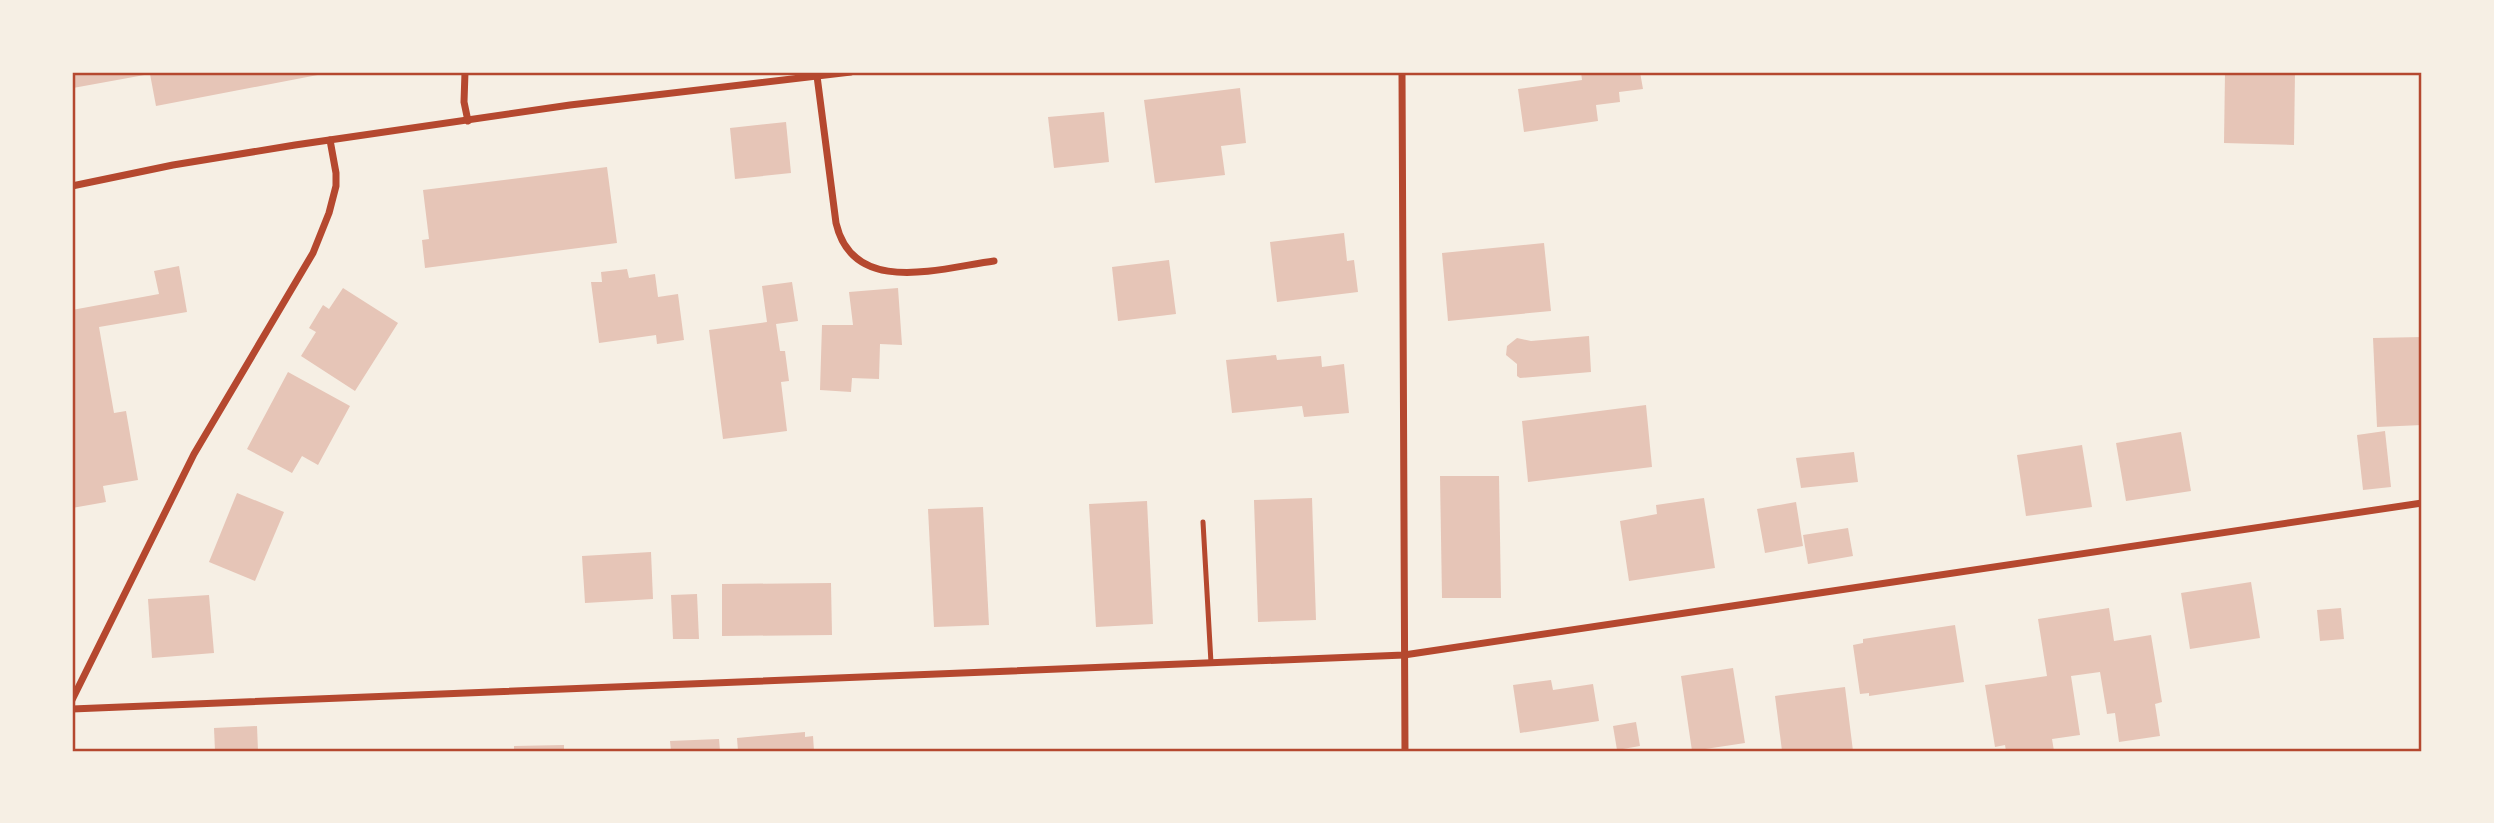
<svg xmlns="http://www.w3.org/2000/svg" width="2494" height="823" viewBox="0 0 2494 823" font-family="'Sofia Sans Condensed',sans-serif">
<style>
.building{fill:#e6c5b7}
.lines{fill:none;stroke-linecap:round;stroke-linejoin:round}
.service{stroke:#b5482f;stroke-width:5}
.minor{stroke:#b5482f;stroke-width:7}
.neatline{fill:none;stroke:#b5482f;stroke-width:2.5}
</style>
<rect width="100%" height="100%" fill="#f6efe4"/>
<!-- building -->
<g class="building">
<path d="M 72,72 L 328,72 L 328,73 L 156,106 L 150,74 L 73,88 Z"/>
<path d="M 1581,72 L 1640,72 L 1643,89 L 1619,92 L 1620,102 L 1596,105 L 1598,121 L 1524,132 L 1518,89 L 1582,80 Z"/>
<path d="M 2225,72 L 2295,72 L 2294,145 L 2224,143 Z"/>
<path d="M 1240,88 L 1246,143 L 1221,146 L 1225,175 L 1155,183 L 1144,100 Z"/>
<path d="M 1104,112 L 1109,162 L 1054,168 L 1048,117 Z"/>
<path d="M 786,122 L 791,173 L 735,179 L 730,128 Z"/>
<path d="M 607,167 L 617,243 L 425,268 L 422,240 L 429,239 L 423,190 Z"/>
<path d="M 1344,233 L 1347,261 L 1354,260 L 1358,292 L 1277,302 L 1270,242 Z"/>
<path d="M 1544,243 L 1551,311 L 1448,321 L 1442,253 Z"/>
<path d="M 1169,260 L 1176,314 L 1118,321 L 1112,267 Z"/>
<path d="M 179,266 L 187,312 L 99,327 L 114,413 L 126,411 L 138,480 L 103,486 L 106,502 L 72,508 L 72,310 L 159,294 L 154,271 Z"/>
<path d="M 627,269 L 629,278 L 655,274 L 658,297 L 678,294 L 684,340 L 657,344 L 656,335 L 599,343 L 591,282 L 602,282 L 601,272 Z"/>
<path d="M 792,282 L 798,321 L 776,324 L 780,351 L 785,351 L 789,381 L 781,382 L 787,431 L 723,439 L 709,330 L 767,322 L 762,286 Z"/>
<path d="M 343,288 L 398,323 L 355,391 L 301,356 L 316,332 L 309,328 L 323,305 L 329,309 Z"/>
<path d="M 898,288 L 902,345 L 880,344 L 879,379 L 852,378 L 851,392 L 820,390 L 822,325 L 853,325 L 849,292 Z"/>
<path d="M 1589,336 L 1591,372 L 1520,378 L 1517,376 L 1517,364 L 1506,355 L 1507,346 L 1517,338 L 1531,341 Z"/>
<path d="M 2422,337 L 2422,425 L 2377,427 L 2373,338 Z"/>
<path d="M 1276,355 L 1277,360 L 1321,356 L 1322,367 L 1344,364 L 1349,413 L 1304,417 L 1302,406 L 1232,413 L 1226,360 Z"/>
<path d="M 288,372 L 350,406 L 318,465 L 302,456 L 292,473 L 247,449 Z"/>
<path d="M 1646,405 L 1652,467 L 1528,482 L 1522,421 Z"/>
<path d="M 2385,431 L 2391,487 L 2363,490 L 2357,435 Z"/>
<path d="M 2181,432 L 2191,491 L 2126,501 L 2116,443 Z"/>
<path d="M 2082,445 L 2092,507 L 2026,516 L 2017,455 Z"/>
<path d="M 1854,452 L 1858,482 L 1801,488 L 1796,458 Z"/>
<path d="M 1440,476 L 1499,476 L 1501,598 L 1442,598 Z"/>
<path d="M 237,493 L 284,512 L 255,581 L 209,562 Z"/>
<path d="M 1312,498 L 1316,620 L 1258,622 L 1254,500 Z"/>
<path d="M 1704,498 L 1715,568 L 1629,581 L 1620,521 L 1657,514 L 1656,505 Z"/>
<path d="M 1147,501 L 1153,624 L 1096,627 L 1089,504 Z"/>
<path d="M 1796,502 L 1803,546 L 1765,553 L 1757,509 Z"/>
<path d="M 983,507 L 989,625 L 934,627 L 928,509 Z"/>
<path d="M 1848,528 L 1853,556 L 1808,564 L 1803,535 Z"/>
<path d="M 651,552 L 653,599 L 585,603 L 582,556 Z"/>
<path d="M 2251,582 L 2260,638 L 2190,649 L 2181,593 Z"/>
<path d="M 831,583 L 832,635 L 722,636 L 722,584 Z"/>
<path d="M 697,594 L 699,639 L 673,639 L 671,595 Z"/>
<path d="M 209,595 L 214,653 L 152,658 L 148,599 Z"/>
<path d="M 2109,608 L 2114,641 L 2151,635 L 2162,702 L 2155,704 L 2160,736 L 2119,742 L 2115,713 L 2107,714 L 2100,672 L 2071,676 L 2080,735 L 2052,739 L 2054,751 L 2006,751 L 2005,745 L 1995,747 L 1985,685 L 2047,676 L 2038,619 Z"/>
<path d="M 2341,608 L 2344,639 L 2320,641 L 2317,610 Z"/>
<path d="M 1955,625 L 1964,682 L 1869,696 L 1869,693 L 1860,694 L 1853,645 L 1863,643 L 1863,639 Z"/>
<path d="M 1733,668 L 1745,743 L 1692,751 L 1681,676 Z"/>
<path d="M 1551,680 L 1553,690 L 1593,684 L 1599,721 L 1520,733 L 1513,685 Z"/>
<path d="M 1845,687 L 1853,751 L 1782,751 L 1775,696 Z"/>
<path d="M 1636,722 L 1640,746 L 1617,750 L 1613,726 Z"/>
<path d="M 257,726 L 258,751 L 215,751 L 214,728 Z"/>
<path d="M 805,732 L 805,737 L 813,736 L 814,751 L 738,751 L 737,738 Z"/>
<path d="M 719,739 L 720,751 L 671,751 L 670,741 Z"/>
<path d="M 564,745 L 564,751 L 514,751 L 514,746 Z"/>
</g>
<g class="lines">
<!-- service -->
<path class="service" d="M 1203,522 L 1211,663"/>
<!-- minor -->
<g class="minor">
<path d="M 465,72 L 464,102 L 468,121"/>
<path d="M 1402,72 L 1405,751"/>
<path d="M 817,76 L 836,223 C 853,297 941,268 994,261"/>
<path d="M 72,186 L 173,165 L 295,145 L 570,105 L 851,72"/>
<path d="M 72,700 L 194,454 L 313,253 L 329,213 L 336,186 L 336,173 L 330,140"/>
<path d="M 72,709 L 1404,655 L 2422,503"/>
</g>
</g>
<!-- border -->
<rect width="2494" height="823" fill="none" stroke="#f6efe4" stroke-width="147"/>
<rect x="74" y="74" width="2346" height="676" class="neatline"/>
</svg>
